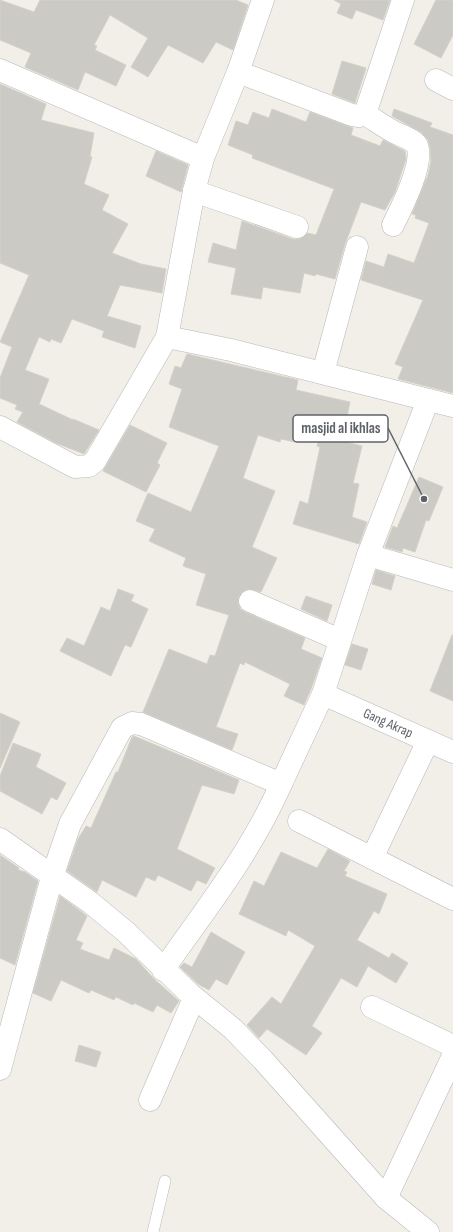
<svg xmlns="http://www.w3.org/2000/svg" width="453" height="1232" viewBox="0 0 453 1232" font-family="'Sofia Sans Condensed',sans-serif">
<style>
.building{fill:#cccac5;stroke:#d6d1c6}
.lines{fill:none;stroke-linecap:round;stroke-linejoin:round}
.lane-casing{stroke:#b5b8bc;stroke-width:12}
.street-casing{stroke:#b5b8bc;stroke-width:23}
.lane{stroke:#fff;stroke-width:11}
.street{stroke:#fff;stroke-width:22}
.labels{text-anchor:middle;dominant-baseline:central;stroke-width:4;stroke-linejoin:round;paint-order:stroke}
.street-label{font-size:14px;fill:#5f6368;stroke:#fff}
.leader{fill:none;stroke:#5f6368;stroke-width:1.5}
.callout-dot{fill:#5f6368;stroke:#fff;stroke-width:1.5}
.callout{fill:#fff;stroke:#5f6368;stroke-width:1.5}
.callout-label{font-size:15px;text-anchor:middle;font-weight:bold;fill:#5f6368}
</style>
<rect width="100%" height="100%" fill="#f1efe8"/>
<!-- building -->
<g class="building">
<path d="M 0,0 L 34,12 L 40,0 L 236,0 L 248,5 L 233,50 L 216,42 L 203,63 L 168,45 L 148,77 L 131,67 L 148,38 L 110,15 L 94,45 L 97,46 L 95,50 L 126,65 L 116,86 L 85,72 L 78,90 L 25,67 L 31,53 L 0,40 Z"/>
<path d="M 334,0 L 390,0 L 383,20 L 356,10 L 352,19 L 337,13 L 341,4 Z"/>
<path d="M 436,0 L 453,0 L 453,35 L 441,58 L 414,44 Z"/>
<path d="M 342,61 L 366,68 L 355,103 L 332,94 Z"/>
<path d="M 0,84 L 46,104 L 41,120 L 94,133 L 90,156 L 92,157 L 84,184 L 109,195 L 102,210 L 128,224 L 112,253 L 141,264 L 166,269 L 162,293 L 120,285 L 107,316 L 141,326 L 135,348 L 102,337 L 104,331 L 72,319 L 61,343 L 51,339 L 50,342 L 39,337 L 25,370 L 49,379 L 39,404 L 73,420 L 73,419 L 99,430 L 84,454 L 56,443 L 17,422 L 23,412 L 15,409 L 17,405 L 0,398 L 0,378 L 12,347 L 0,342 L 29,275 L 0,263 Z"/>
<path d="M 272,109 L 306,122 L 310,112 L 353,128 L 351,135 L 380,146 L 383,140 L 405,151 L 406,159 L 395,192 L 385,210 L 361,202 L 345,244 L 335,279 L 316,274 L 315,276 L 304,273 L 300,293 L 263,287 L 261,299 L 231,294 L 236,268 L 208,262 L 213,243 L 236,250 L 242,221 L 293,239 L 300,239 L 307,233 L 316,235 L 334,189 L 252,158 L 253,155 L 228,145 L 236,121 L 248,125 L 253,112 L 269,118 Z"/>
<path d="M 394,109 L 432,123 L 430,127 L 453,135 L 453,393 L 398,379 L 403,367 L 395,364 L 423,300 L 361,280 L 366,261 L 384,267 L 388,254 L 414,263 L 429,223 L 415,218 L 416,215 L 412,214 L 428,175 L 431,161 L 430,147 L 428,140 L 421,132 L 392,116 Z"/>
<path d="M 156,151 L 188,165 L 181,192 L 146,176 Z"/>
<path d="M 187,354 L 298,380 L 296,390 L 350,402 L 342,441 L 362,446 L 353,483 L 359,484 L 352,517 L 367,522 L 359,544 L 293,524 L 300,501 L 308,504 L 320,447 L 317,446 L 322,430 L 302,423 L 295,442 L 281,439 L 280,442 L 258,435 L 243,478 L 275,491 L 252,547 L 277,558 L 261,592 L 249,589 L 243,591 L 239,596 L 238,603 L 240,609 L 245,612 L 305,638 L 301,649 L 322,658 L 311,689 L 304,705 L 284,696 L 290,684 L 245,662 L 244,665 L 240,663 L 216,727 L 238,734 L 232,750 L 143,712 L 169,649 L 207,664 L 210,655 L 215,656 L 229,615 L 196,605 L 206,574 L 183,566 L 186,558 L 149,541 L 155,529 L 136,521 L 148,493 L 191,512 L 219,446 L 169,427 L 182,389 L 169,384 L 175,366 L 181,368 Z"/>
<path d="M 130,425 L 167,443 L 157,463 L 160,465 L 146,492 L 103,471 Z"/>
<path d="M 419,477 L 443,487 L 429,521 L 426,520 L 415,552 L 403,548 L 402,552 L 385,547 L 393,526 L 397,528 Z"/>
<path d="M 376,570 L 395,576 L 391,590 L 372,584 Z"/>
<path d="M 118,589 L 134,595 L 131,601 L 148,609 L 131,647 L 125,645 L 111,676 L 60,651 L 67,638 L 84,646 L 101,607 L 110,611 Z"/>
<path d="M 306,596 L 332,605 L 327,621 L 301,609 Z"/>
<path d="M 452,635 L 453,635 L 453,701 L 430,691 Z"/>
<path d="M 352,644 L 368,649 L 361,670 L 345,665 Z"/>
<path d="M 0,713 L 20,722 L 0,768 Z"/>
<path d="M 134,736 L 239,780 L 234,794 L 202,785 L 177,849 L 215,868 L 206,884 L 197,880 L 191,891 L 158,875 L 155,881 L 146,877 L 136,897 L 102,880 L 97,892 L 67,871 L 78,839 L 86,826 L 91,828 L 116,772 L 118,772 L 132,737 Z"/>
<path d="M 13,743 L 41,754 L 36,767 L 66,783 L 57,800 L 51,797 L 42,814 L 0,791 L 0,776 Z"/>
<path d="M 328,849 L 350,861 L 344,871 L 347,872 L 345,876 L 387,894 L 379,914 L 374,911 L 357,940 L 389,958 L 392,953 L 408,963 L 396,983 L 368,966 L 357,987 L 341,978 L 312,1026 L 322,1033 L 306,1055 L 267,1029 L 259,1038 L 247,1025 L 272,997 L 281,1004 L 315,946 L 288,930 L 286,936 L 239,914 L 254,881 L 264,886 L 281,852 L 317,868 Z"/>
<path d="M 0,855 L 19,868 L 18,870 L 25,872 L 38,881 L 15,965 L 0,958 Z"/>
<path d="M 60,896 L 87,916 L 76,940 L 83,943 L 80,949 L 109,960 L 114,948 L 136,959 L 155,980 L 179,1001 L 171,1013 L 157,1005 L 153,1012 L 134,1003 L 133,1005 L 116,997 L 114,1000 L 91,990 L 89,993 L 61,980 L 51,1001 L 33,993 Z"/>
<path d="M 211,932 L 245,952 L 227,985 L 216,979 L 209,990 L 198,984 L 180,967 L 184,963 L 192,967 Z"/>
<path d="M 79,1045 L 101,1052 L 96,1067 L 75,1061 Z"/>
</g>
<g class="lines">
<!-- lane casing -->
<g class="lane-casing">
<path id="lane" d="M 153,1232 L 165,1181"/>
</g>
<!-- street casing -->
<g class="street-casing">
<g id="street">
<path d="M 263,0 L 238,72 L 203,158 L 194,191 L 167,337 L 231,350 L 453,406"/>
<path d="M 0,70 L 203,158"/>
<path d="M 238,72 L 352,115 L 359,116 L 365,114 L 403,0"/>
<path d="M 436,80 L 453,89"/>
<path d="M 365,114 C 375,120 384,127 394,132 C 401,136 411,138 416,144 C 427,158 400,211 393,225"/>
<path d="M 194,191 L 297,227"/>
<path d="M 323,373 L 357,247"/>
<path d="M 0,427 L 75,467 L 89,466 L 95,461 L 167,337"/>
<path d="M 368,555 L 453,580"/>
<path d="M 250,601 L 340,640"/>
<path d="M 323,694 L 453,752"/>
<path d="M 299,821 L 453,899"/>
<path d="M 0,839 L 91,903 L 126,932 L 190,994 L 233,1029 L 263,1060 L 386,1198 L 428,1232"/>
<path d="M 372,858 L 428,741"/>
<path d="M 163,970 C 205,910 252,851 281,784"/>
<path d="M 372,1007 L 453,1046"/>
<path d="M 0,1069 L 52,877 L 70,824 L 122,728 L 132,723 L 141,724 L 281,784 L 323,694 L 368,555 L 428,400"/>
<path d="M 150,1100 L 194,998"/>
<path d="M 386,1198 L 453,1056"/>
</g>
</g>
<!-- lane -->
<use href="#lane" class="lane"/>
<!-- street -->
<use href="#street" class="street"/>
</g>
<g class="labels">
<!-- street labels -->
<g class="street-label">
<text transform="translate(388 723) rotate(24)">Gang Akrap</text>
</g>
</g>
<!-- callouts -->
<path class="leader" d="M424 499L388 428"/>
<circle class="callout-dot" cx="424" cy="499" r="4"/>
<rect class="callout" x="293" y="415" width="95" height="27" rx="4"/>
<g class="callout-label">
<text x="341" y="433">masjid al ikhlas</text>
</g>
</svg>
